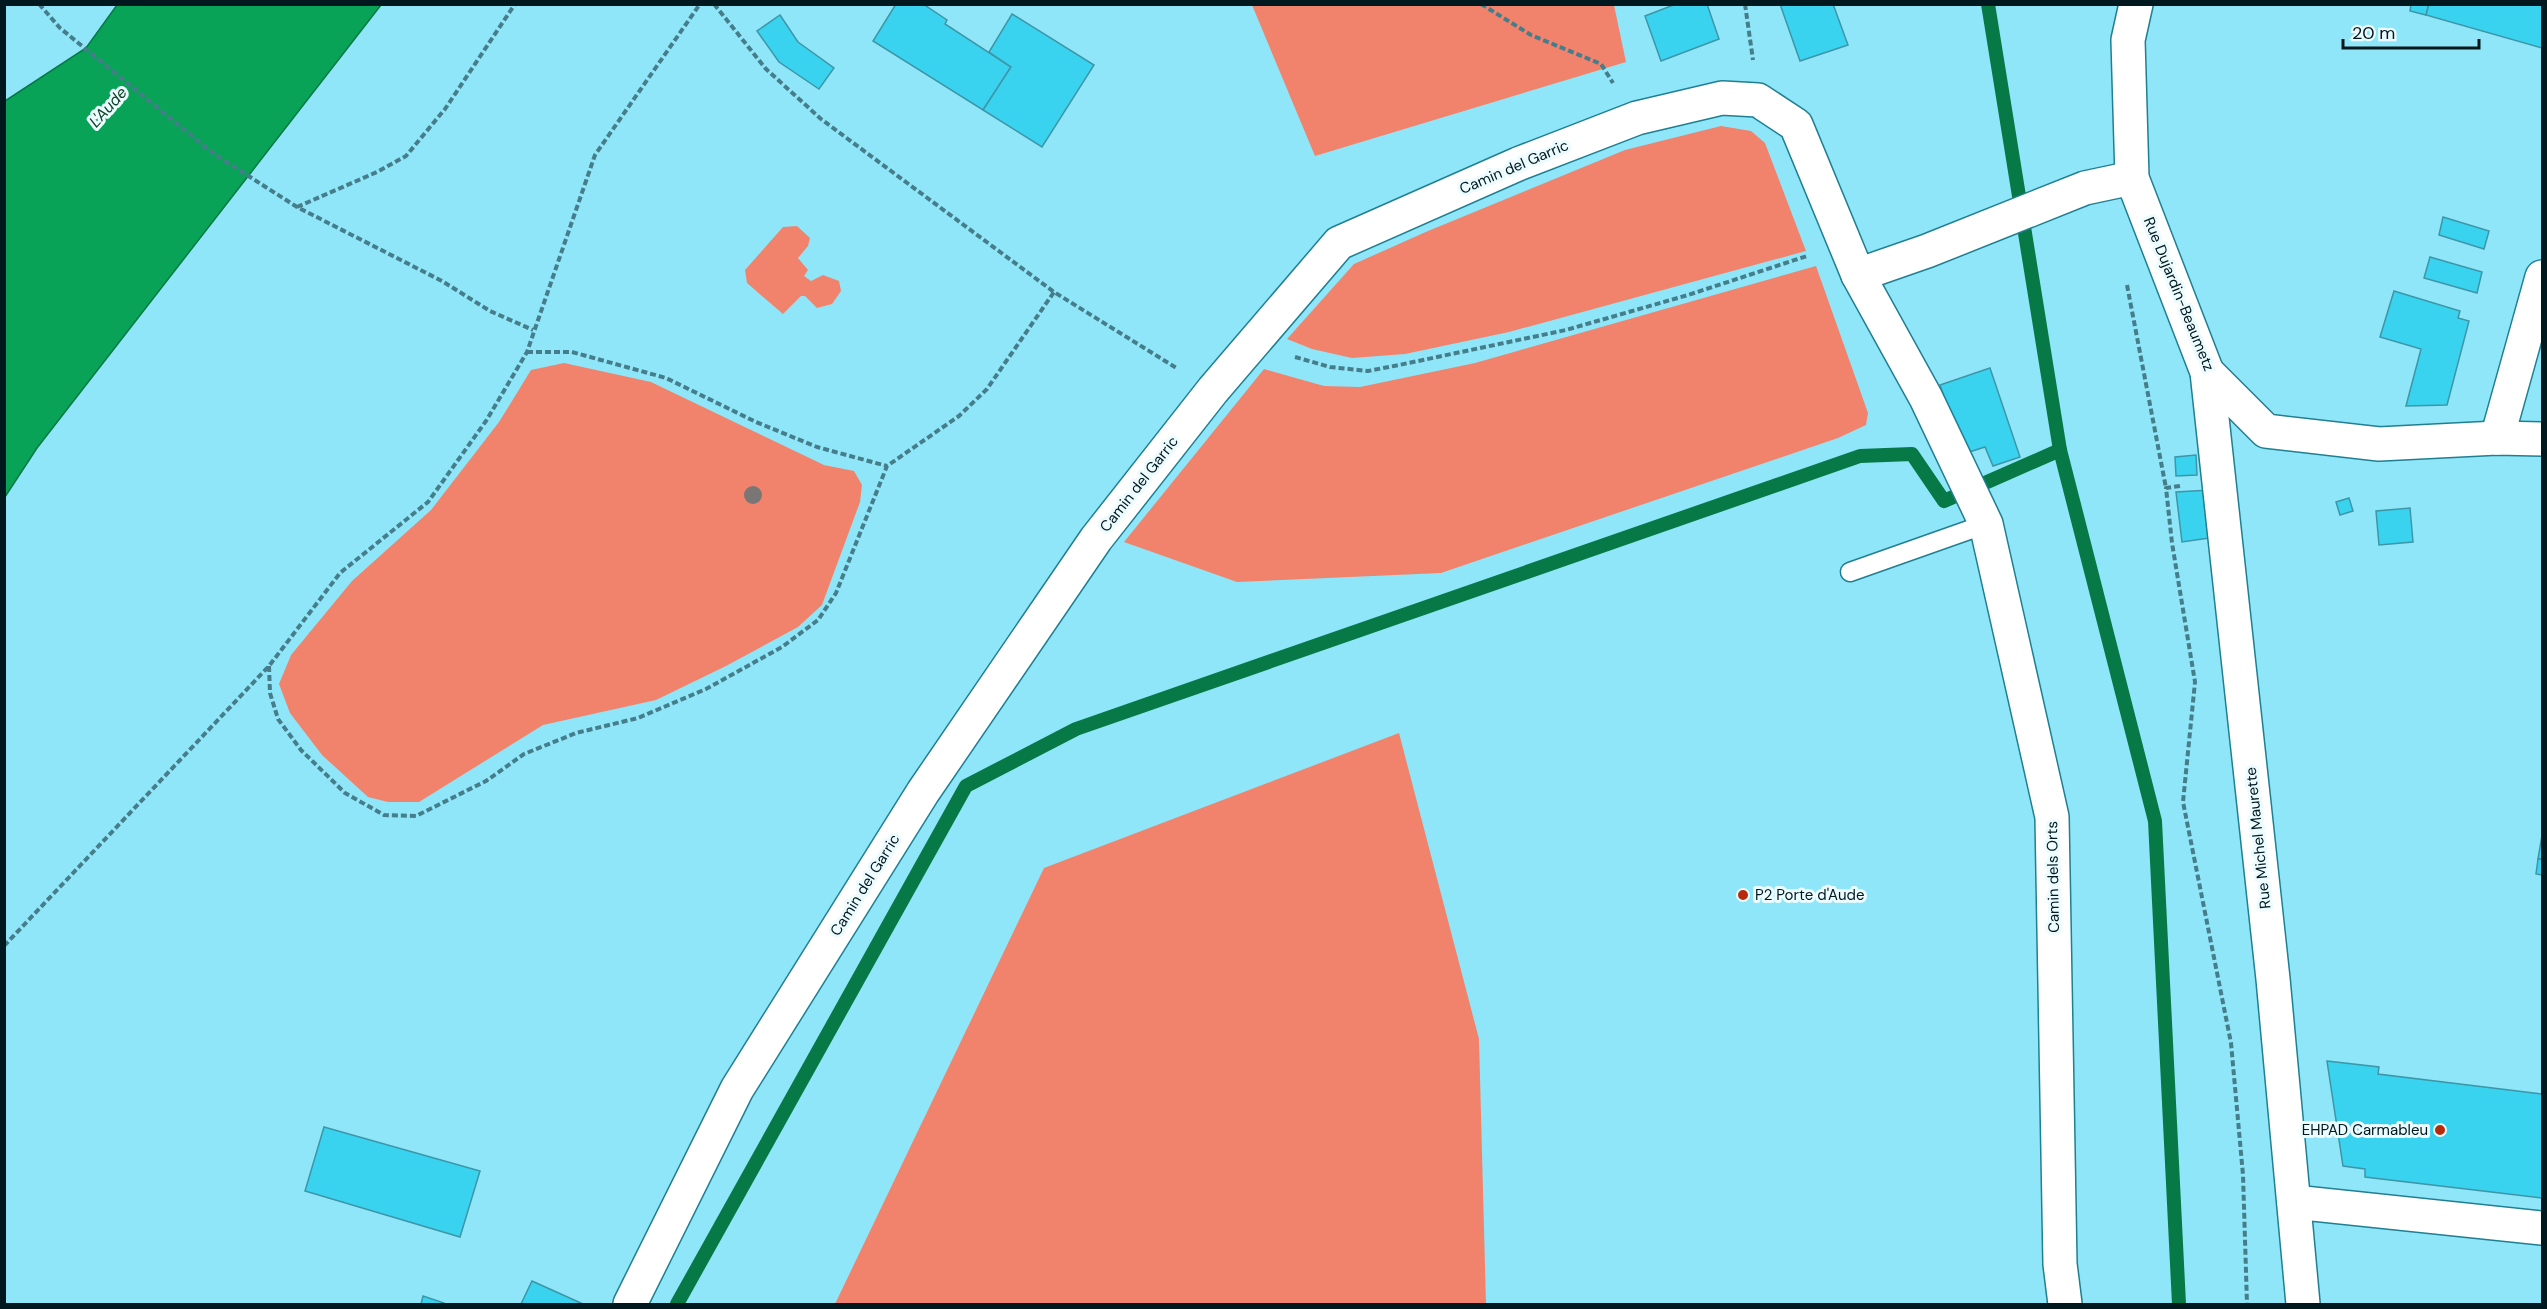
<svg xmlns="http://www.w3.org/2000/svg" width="2547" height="1309" viewBox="0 0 2547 1309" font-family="'DM Sans',sans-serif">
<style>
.green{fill:#f1836c}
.water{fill:#09a357;stroke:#067946;stroke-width:1.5}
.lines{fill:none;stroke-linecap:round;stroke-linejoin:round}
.stream{stroke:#067946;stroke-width:14}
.building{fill:#3ad3ef;stroke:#3d96a8;stroke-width:1.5}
.lane-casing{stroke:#207f90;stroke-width:21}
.street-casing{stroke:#207f90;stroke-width:36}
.secondary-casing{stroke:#207f90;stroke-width:36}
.path{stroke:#467d8a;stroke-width:4;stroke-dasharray:6 3;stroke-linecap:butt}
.lane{stroke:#fff;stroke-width:18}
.street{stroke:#fff;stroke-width:33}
.secondary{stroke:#fff;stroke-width:33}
.tree{fill:#7a7676}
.poi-dot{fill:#b72b0d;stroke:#ebfbfe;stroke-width:2}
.labels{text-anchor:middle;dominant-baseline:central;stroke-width:6;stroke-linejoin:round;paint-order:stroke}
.street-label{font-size:15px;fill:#00181e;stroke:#ebfbfe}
.poi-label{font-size:15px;fill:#00181e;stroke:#ebfbfe;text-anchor:start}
.water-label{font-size:16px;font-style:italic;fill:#0f4224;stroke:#ebfbfe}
</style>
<rect width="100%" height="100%" fill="#8fe6f9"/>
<!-- green -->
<g class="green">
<path d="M 1252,5 L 1614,5 L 1626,62 L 1315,156 Z"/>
<path d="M 1721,126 L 1751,131 L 1765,143 L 1806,251 L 1509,332 L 1405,354 L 1352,358 L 1312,349 L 1287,339 L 1354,264 L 1428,231 L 1625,150 Z"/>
<path d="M 797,226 L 810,238 L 808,246 L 798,258 L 808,270 L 804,276 L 811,281 L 823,275 L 839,281 L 841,291 L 832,304 L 817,308 L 805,296 L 801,296 L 783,314 L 747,283 L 745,270 L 783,227 Z"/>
<path d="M 1816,266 L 1868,413 L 1866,425 L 1838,438 L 1441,573 L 1237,582 L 1124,542 L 1264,369 L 1324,386 L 1360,387 L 1475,363 Z"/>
<path d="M 564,363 L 651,382 L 824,465 L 854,471 L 862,485 L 860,502 L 822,605 L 798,627 L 726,666 L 656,700 L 543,725 L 419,802 L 388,802 L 368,797 L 322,755 L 290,713 L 279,684 L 291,655 L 352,581 L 431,510 L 499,422 L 531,370 Z"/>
<path d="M 1399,733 L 1479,1039 L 1486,1304 L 835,1304 L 1044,868 Z"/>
</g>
<!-- water -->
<path class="water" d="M 117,5 L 381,5 L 37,448 L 5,497 L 5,101 L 86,48 Z"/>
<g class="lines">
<!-- stream -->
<g class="stream">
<path d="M 1988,4 L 2060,450 L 2155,821 L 2179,1304"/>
<path d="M 677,1304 L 966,786 L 1076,729 L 1860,456 L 1912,454 L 1944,501 L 2060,450"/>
</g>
</g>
<!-- building -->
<g class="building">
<path d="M 896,4 L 923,4 L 947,20 L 945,24 L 1011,67 L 983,110 L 873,41 Z"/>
<path d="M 1676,4 L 1707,4 L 1719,39 L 1661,61 L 1645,16 Z"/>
<path d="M 1780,4 L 1833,4 L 1848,45 L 1800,61 Z"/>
<path d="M 2411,4 L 2429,4 L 2426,15 L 2410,11 Z"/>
<path d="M 2429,4 L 2542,4 L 2542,48 L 2426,15 Z"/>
<path d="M 1012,14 L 1094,65 L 1042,147 L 983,110 L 1011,67 L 989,52 Z"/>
<path d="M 780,15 L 798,42 L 834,68 L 819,89 L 779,62 L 757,31 Z"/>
<path d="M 2443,217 L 2489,231 L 2484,249 L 2439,235 Z"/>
<path d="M 2430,257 L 2482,272 L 2477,293 L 2424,278 Z"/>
<path d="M 2394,291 L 2460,311 L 2458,318 L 2469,321 L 2447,405 L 2406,406 L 2421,349 L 2380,337 Z"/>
<path d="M 1990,368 L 2020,457 L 1993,466 L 1985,447 L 1963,454 L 1940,385 Z"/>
<path d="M 2196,455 L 2197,475 L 2176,476 L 2175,457 Z"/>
<path d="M 2210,490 L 2216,537 L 2182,542 L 2176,492 Z"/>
<path d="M 2349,498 L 2353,511 L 2340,515 L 2336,502 Z"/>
<path d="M 2410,508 L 2413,542 L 2379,545 L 2376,511 Z"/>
<path d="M 2542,835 L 2542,859 L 2538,859 Z"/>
<path d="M 2538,859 L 2542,859 L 2542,875 L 2536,874 Z"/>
<path d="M 2327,1061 L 2379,1067 L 2378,1074 L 2542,1094 L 2542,1198 L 2365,1177 L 2365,1169 L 2343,1166 Z"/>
<path d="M 324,1127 L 480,1171 L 460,1237 L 305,1191 Z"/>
<path d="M 532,1281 L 583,1304 L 521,1304 Z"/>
<path d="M 423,1296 L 444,1303 L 444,1304 L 421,1304 Z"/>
</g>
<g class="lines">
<!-- lane casing -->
<g class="lane-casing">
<path id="lane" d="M 1850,572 L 1986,524"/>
</g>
<!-- street casing -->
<g class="street-casing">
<g id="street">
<path d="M 1858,275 L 1927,251 L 2085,188 L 2132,178"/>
<path d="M 2207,372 L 2266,431 L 2379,444 L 2497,438 L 2542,439"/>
<path d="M 2497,438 L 2542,277"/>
<path d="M 2294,1202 L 2542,1228"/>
<path d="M 630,1304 L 737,1089 L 923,792 L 1096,539 L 1213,390 L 1339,243 L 1518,164 L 1637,118 L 1722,98 L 1758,100 L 1796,125 L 1858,275 L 1926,398 L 1986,524 L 2052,817 L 2060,1264 L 2065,1304"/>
</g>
</g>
<!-- secondary casing -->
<g class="secondary-casing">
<path id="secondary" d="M 2136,4 L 2128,40 L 2132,178 L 2207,372 L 2273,979 L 2303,1304"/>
</g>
<!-- path -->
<g class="path">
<path d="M 39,4 L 60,28 L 214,154 L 297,207 L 442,281 L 490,311 L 533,330"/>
<path d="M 714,4 L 766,69 L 821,119 L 1054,292 L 1178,369"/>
<path d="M 1481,4 L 1531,35 L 1601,64 L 1613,83"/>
<path d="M 1745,4 L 1753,60"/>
<path d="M 297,207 L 377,172 L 406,156 L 445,109 L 515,4"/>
<path d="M 2127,285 L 2166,488"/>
<path d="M 527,352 L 572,352 L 666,378 L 756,422 L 817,447 L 887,466"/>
<path d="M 1295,357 L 1330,367 L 1368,371 L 1399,365 L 1566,330 L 1688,295 L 1807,256"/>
<path d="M 2180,486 L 2166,488 L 2172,543 L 2195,682 L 2183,802 L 2231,1043 L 2243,1175 L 2247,1304"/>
<path d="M 269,666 L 270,693 L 278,719 L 301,750 L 345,793 L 384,815 L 416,816 L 486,781 L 524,754 L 576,733 L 638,718 L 706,689 L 782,647 L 818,620 L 836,593 L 887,466 L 959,416 L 987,389 L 1054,292"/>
<path d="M 4,946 L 269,666 L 340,573 L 428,502 L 486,421 L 527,352 L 595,155 L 700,4"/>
</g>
<!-- lane -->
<use href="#lane" class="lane"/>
<!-- street -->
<use href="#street" class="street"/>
<!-- secondary -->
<use href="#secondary" class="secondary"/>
</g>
<!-- trees -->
<circle class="tree" cx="753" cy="495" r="9"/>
<!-- markers -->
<g class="poi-dot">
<circle cx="1743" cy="895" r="6"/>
<circle cx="2440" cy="1130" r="6"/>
</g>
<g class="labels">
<!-- street labels -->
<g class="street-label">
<text transform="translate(1514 167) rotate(-23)">Camin del Garric</text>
<text transform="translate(2179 294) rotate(68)">Rue Dujardin-Beaumetz</text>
<text transform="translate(1139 484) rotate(-52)">Camin del Garric</text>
<text transform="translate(2258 838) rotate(-96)">Rue Michel Maurette</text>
<text transform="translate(2053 877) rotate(-91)">Camin dels Orts</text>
<text transform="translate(865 885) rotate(-58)">Camin del Garric</text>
</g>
<!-- poi labels -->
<g class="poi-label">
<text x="1755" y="895">P2 Porte d'Aude</text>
<text x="2428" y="1130" text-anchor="end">EHPAD Carmableu</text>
</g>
<!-- water labels -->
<g class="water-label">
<text transform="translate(108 107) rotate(-48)">L'Aude</text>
</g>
</g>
<!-- border -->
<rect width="2547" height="1309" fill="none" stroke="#00181e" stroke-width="12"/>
<!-- scale -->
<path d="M2343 39v9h136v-9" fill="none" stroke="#00181e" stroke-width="3"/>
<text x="2352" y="39" font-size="18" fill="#00181e" stroke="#ebfbfe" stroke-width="4.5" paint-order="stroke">20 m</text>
</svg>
